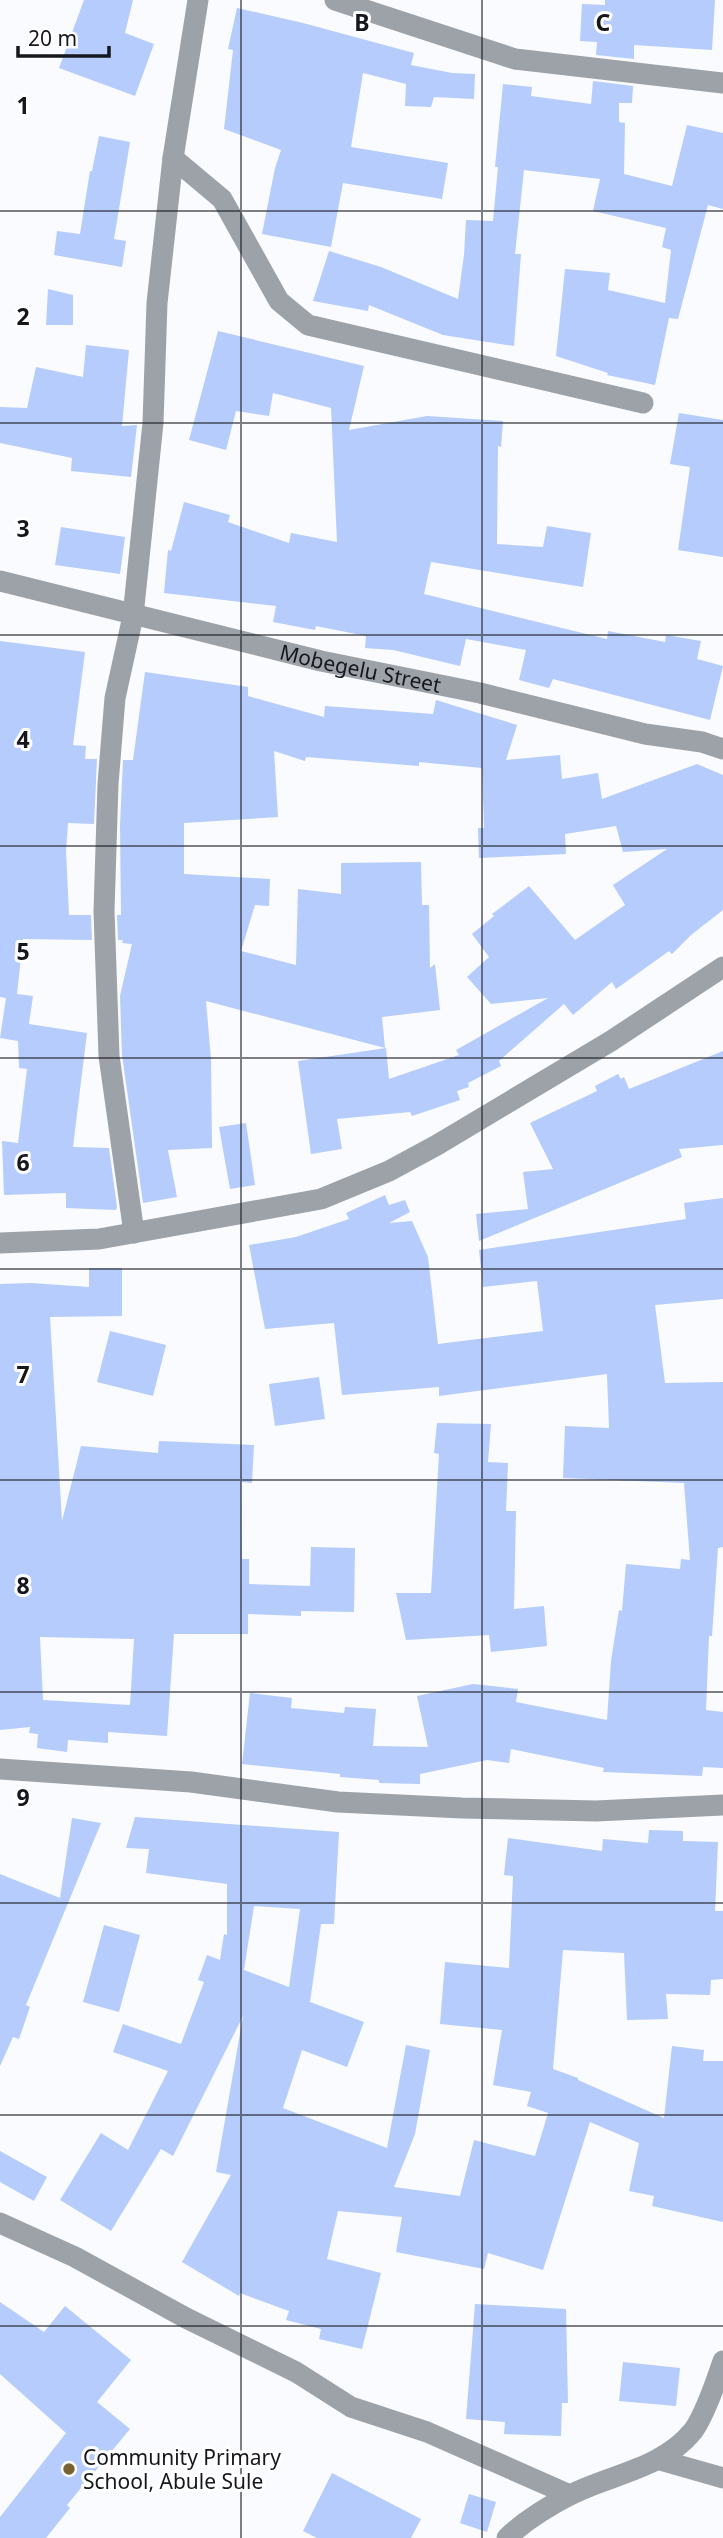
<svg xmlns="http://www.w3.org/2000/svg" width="723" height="2538" viewBox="0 0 723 2538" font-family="'Noto Sans',sans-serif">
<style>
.building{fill:#b5ccfc;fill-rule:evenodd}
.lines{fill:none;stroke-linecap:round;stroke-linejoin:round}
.street{stroke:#9da1a8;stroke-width:21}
.grid{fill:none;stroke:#15171d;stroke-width:2;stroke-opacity:0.55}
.poi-dot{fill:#796232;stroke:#fff;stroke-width:2.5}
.labels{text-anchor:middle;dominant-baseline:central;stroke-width:6;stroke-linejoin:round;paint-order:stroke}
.street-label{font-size:21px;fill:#15171d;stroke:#fff}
.poi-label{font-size:21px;fill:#15171d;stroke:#fff;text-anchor:start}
.grid-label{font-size:23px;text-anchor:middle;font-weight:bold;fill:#15171d;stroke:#fff;stroke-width:6;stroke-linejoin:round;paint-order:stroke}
</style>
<rect width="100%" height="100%" fill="#f9fbfe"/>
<!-- building -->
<g class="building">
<path d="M 84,0 L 133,0 L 125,33 L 154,44 L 135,96 L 59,68 Z"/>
<path d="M 605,0 L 715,0 L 712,50 L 634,45 L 634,59 L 596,55 L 597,42 L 580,41 L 582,4 L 605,5 Z"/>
<path d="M 237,8 L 303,23 L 414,53 L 411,65 L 452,73 L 475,74 L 474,99 L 434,97 L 431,107 L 405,106 L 406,84 L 363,73 L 351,147 L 448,163 L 442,199 L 343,183 L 331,247 L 262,234 L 275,168 L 281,150 L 224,129 L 233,50 L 228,49 Z"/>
<path d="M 593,81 L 633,86 L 632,103 L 619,103 L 619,122 L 625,123 L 624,174 L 672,186 L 687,125 L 723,133 L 723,209 L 708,205 L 678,319 L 669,318 L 655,385 L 607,375 L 608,373 L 556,356 L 565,269 L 610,273 L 608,290 L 665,303 L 671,250 L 662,247 L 666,228 L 593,211 L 600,179 L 524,170 L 515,254 L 521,254 L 514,346 L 443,335 L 369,305 L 368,311 L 313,301 L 329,251 L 381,267 L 458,299 L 464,255 L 466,220 L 493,221 L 498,167 L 495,167 L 503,84 L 532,87 L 531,96 L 591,104 Z"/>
<path d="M 99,136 L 130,142 L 114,239 L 126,241 L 122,267 L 54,255 L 57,231 L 80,234 L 90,171 L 92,171 Z"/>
<path d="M 48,289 L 73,295 L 73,325 L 46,325 Z"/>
<path d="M 218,331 L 364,366 L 349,430 L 427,416 L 503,421 L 501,447 L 498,446 L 497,544 L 543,547 L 547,526 L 591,533 L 583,587 L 431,562 L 424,594 L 607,639 L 608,631 L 665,642 L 666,635 L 701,641 L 697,659 L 723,666 L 710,720 L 553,679 L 549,688 L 519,680 L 526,650 L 466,639 L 460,666 L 393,650 L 365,648 L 366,636 L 316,626 L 315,630 L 273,622 L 276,606 L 164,593 L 168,550 L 171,551 L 184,502 L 230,515 L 228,522 L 289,543 L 291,533 L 337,542 L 331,408 L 273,393 L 269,416 L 236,411 L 226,450 L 189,440 Z"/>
<path d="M 86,345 L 129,350 L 122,426 L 137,425 L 131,477 L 71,471 L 72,458 L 0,443 L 0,407 L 27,408 L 36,367 L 83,377 Z"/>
<path d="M 679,413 L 723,420 L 723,557 L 678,550 L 690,467 L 670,464 Z"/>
<path d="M 61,527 L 125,537 L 120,574 L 55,565 Z"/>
<path d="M 0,641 L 85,652 L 73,745 L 86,746 L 85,759 L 97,759 L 94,824 L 68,823 L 66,851 L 69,915 L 91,915 L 92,940 L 23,939 L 17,994 L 33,996 L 29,1024 L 87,1033 L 73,1147 L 109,1148 L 117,1207 L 116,1210 L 66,1208 L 66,1193 L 4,1195 L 2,1141 L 18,1143 L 27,1069 L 19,1068 L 18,1041 L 0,1038 L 6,998 L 0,997 Z"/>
<path d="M 145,672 L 248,687 L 248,696 L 324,717 L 325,706 L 433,714 L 436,700 L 517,725 L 506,760 L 560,755 L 562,779 L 598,773 L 602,799 L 697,764 L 723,775 L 723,910 L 691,935 L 672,954 L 669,951 L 616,989 L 612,982 L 573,1015 L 564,1004 L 499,1061 L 501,1066 L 468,1083 L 469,1087 L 457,1091 L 460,1100 L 412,1116 L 410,1112 L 337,1119 L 342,1149 L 311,1154 L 298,1061 L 386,1048 L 389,1079 L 459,1055 L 456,1050 L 548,998 L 491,1004 L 467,977 L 489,957 L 472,934 L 494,916 L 492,914 L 529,886 L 575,940 L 625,905 L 613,885 L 667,849 L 623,852 L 616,826 L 565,834 L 566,854 L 479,858 L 478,828 L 484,828 L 482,768 L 419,762 L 419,766 L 306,757 L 305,761 L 274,751 L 278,817 L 184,823 L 184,874 L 270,879 L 269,906 L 255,905 L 241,951 L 296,965 L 298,889 L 341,894 L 341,863 L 421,862 L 422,905 L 429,905 L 430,968 L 435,964 L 440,1010 L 382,1017 L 385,1048 L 206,1001 L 211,1059 L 212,1148 L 168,1150 L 177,1197 L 143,1203 L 122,1055 L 120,996 L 132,944 L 122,943 L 123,940 L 118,940 L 117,915 L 121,915 L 120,825 L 123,760 L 133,760 Z"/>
<path d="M 723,1051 L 723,1145 L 679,1149 L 682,1157 L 479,1241 L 476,1214 L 528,1209 L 523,1172 L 553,1169 L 530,1123 L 597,1091 L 595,1086 L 618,1074 L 621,1079 L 624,1077 L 629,1089 Z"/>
<path d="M 246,1123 L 255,1185 L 230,1189 L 219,1127 Z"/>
<path d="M 385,1195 L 389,1205 L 405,1200 L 410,1212 L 389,1223 L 412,1221 L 428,1257 L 438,1344 L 543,1331 L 537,1281 L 483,1287 L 479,1250 L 686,1219 L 684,1203 L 723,1198 L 723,1299 L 655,1305 L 665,1383 L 723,1382 L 723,1547 L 718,1548 L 712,1636 L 709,1636 L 706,1710 L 723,1712 L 723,1768 L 703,1767 L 702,1776 L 603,1772 L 604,1768 L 511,1749 L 509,1763 L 487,1760 L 420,1774 L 420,1784 L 379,1783 L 379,1780 L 340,1777 L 340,1774 L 242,1764 L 250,1693 L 292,1698 L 291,1708 L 344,1713 L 345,1707 L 376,1709 L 373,1746 L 428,1747 L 417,1696 L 473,1684 L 518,1689 L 516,1702 L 607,1720 L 611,1661 L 619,1610 L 622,1611 L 626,1564 L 680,1569 L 681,1559 L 690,1560 L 684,1483 L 563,1478 L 565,1426 L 609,1428 L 607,1374 L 439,1396 L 439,1387 L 342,1395 L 334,1323 L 265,1329 L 249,1245 L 296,1237 L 349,1219 L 346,1213 Z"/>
<path d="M 89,1268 L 122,1268 L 122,1316 L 50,1317 L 62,1521 L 81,1446 L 158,1453 L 159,1441 L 254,1445 L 252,1483 L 241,1482 L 242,1559 L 249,1559 L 249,1584 L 310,1586 L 311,1547 L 355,1548 L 354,1612 L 301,1611 L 301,1616 L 248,1614 L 248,1634 L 174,1634 L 167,1736 L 108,1732 L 108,1743 L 68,1740 L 67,1752 L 37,1748 L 38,1734 L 29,1733 L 30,1727 L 0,1730 L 0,1284 L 31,1283 L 89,1287 ZM 40,1637 L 134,1639 L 130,1705 L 43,1700 Z"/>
<path d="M 110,1331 L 166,1345 L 153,1396 L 97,1382 Z"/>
<path d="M 319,1377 L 325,1419 L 275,1426 L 269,1384 Z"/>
<path d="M 437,1423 L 491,1424 L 488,1462 L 508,1463 L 506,1511 L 516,1511 L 514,1609 L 544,1606 L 547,1646 L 491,1652 L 489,1635 L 406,1640 L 396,1593 L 431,1593 L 439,1454 L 434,1453 Z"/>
<path d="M 135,1817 L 339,1832 L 334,1924 L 321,1924 L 310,2002 L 364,2022 L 347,2067 L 302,2050 L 283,2108 L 387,2148 L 406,2045 L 430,2050 L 415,2134 L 394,2187 L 460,2196 L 474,2140 L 535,2156 L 548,2113 L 527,2106 L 531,2092 L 493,2085 L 502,2030 L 440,2024 L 445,1962 L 509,1968 L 513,1876 L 504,1875 L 508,1838 L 602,1851 L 603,1839 L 648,1843 L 649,1830 L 683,1831 L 683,1841 L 718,1842 L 715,1911 L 723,1911 L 723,1979 L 711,1980 L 710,1995 L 666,1994 L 668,2019 L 627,2020 L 624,1953 L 563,1950 L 553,2069 L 578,2078 L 578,2080 L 664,2118 L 672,2046 L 704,2050 L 703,2061 L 723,2061 L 723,2222 L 652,2206 L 654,2196 L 629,2191 L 639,2143 L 590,2122 L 543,2270 L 488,2253 L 484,2269 L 396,2252 L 402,2217 L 338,2211 L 327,2259 L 381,2273 L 362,2349 L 319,2339 L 321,2329 L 286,2320 L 289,2311 L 240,2293 L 239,2296 L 182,2262 L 231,2175 L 216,2172 L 243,2016 L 173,2156 L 161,2149 L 111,2231 L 60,2200 L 101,2133 L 128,2150 L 168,2071 L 113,2052 L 123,2024 L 181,2044 L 204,1982 L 198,1980 L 207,1955 L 220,1960 L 224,1934 L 227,1935 L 227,1884 L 146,1873 L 149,1849 L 126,1848 ZM 254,1906 L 300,1909 L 289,1987 L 244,1970 Z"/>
<path d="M 72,1818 L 101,1823 L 26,2005 L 30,2007 L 19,2039 L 13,2037 L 0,2066 L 0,1874 L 60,1898 Z"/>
<path d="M 104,1925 L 140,1935 L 119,2012 L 83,2002 Z"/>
<path d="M 0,2151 L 47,2177 L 34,2201 L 0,2182 Z"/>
<path d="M 0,2302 L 44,2332 L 65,2306 L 131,2360 L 97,2402 L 130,2429 L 67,2505 L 70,2508 L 46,2538 L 0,2538 L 0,2517 L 66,2433 L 0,2374 Z"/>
<path d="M 475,2304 L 566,2309 L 568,2403 L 562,2403 L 561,2436 L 504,2434 L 505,2422 L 466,2419 Z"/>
<path d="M 623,2362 L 680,2368 L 676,2406 L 619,2401 Z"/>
<path d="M 332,2473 L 421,2519 L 411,2538 L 317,2538 L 303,2531 Z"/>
<path d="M 469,2494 L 496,2502 L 487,2532 L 460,2523 Z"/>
</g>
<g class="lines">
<!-- street -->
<g class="street">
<path d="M 335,0 L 515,59 L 723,83"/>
<path d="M 173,158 L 222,199 L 279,301 L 308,325 L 643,403"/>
<path id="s1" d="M 0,581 L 321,661 L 480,693 L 645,734 L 702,742 L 723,749"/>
<path d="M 134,1233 L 109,1056 L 104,911 L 108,784 L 115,698 L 133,616 L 153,423 L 157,303 L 173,158 L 198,0"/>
<path d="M 0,1243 L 99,1239 L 321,1199 L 389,1171 L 437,1145 L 611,1041 L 723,967"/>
<path d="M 0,1769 L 191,1782 L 338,1802 L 462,1808 L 596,1811 L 723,1805"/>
<path d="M 0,2223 L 75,2257 L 186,2318 L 296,2372 L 351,2407 L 427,2432 L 570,2495"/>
<path d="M 660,2460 L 723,2478"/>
<path d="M 507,2538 C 525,2520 547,2507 570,2495 C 611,2474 662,2469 693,2431 C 704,2416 717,2379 723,2361"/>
</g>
</g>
<!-- grid -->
<path class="grid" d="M 241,0 L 241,2538M 482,0 L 482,2538M 0,211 L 723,211M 0,423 L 723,423M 0,635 L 723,635M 0,846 L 723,846M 0,1058 L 723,1058M 0,1269 L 723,1269M 0,1480 L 723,1480M 0,1692 L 723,1692M 0,1903 L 723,1903M 0,2115 L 723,2115M 0,2326 L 723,2326"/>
<!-- markers -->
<circle class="poi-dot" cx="69" cy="2469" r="7"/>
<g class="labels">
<!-- street labels -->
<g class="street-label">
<text stroke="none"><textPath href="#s1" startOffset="371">Mobegelu Street</textPath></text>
</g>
<!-- poi labels -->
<g class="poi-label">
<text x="83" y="2457">Community Primary<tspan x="83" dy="24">School, Abule Sule</tspan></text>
</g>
</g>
<g class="grid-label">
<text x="362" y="31">B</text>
<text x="603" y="31">C</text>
<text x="23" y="114">1</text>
<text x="23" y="325">2</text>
<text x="23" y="537">3</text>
<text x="23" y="748">4</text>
<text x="23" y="960">5</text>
<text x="23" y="1171">6</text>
<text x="23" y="1383">7</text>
<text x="23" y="1594">8</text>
<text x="23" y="1806">9</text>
</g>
<!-- scale -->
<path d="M18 46v10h91v-10" fill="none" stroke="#15171d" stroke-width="3.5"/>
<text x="28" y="46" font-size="21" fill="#15171d" stroke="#ffffff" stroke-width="5" paint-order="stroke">20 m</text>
</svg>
